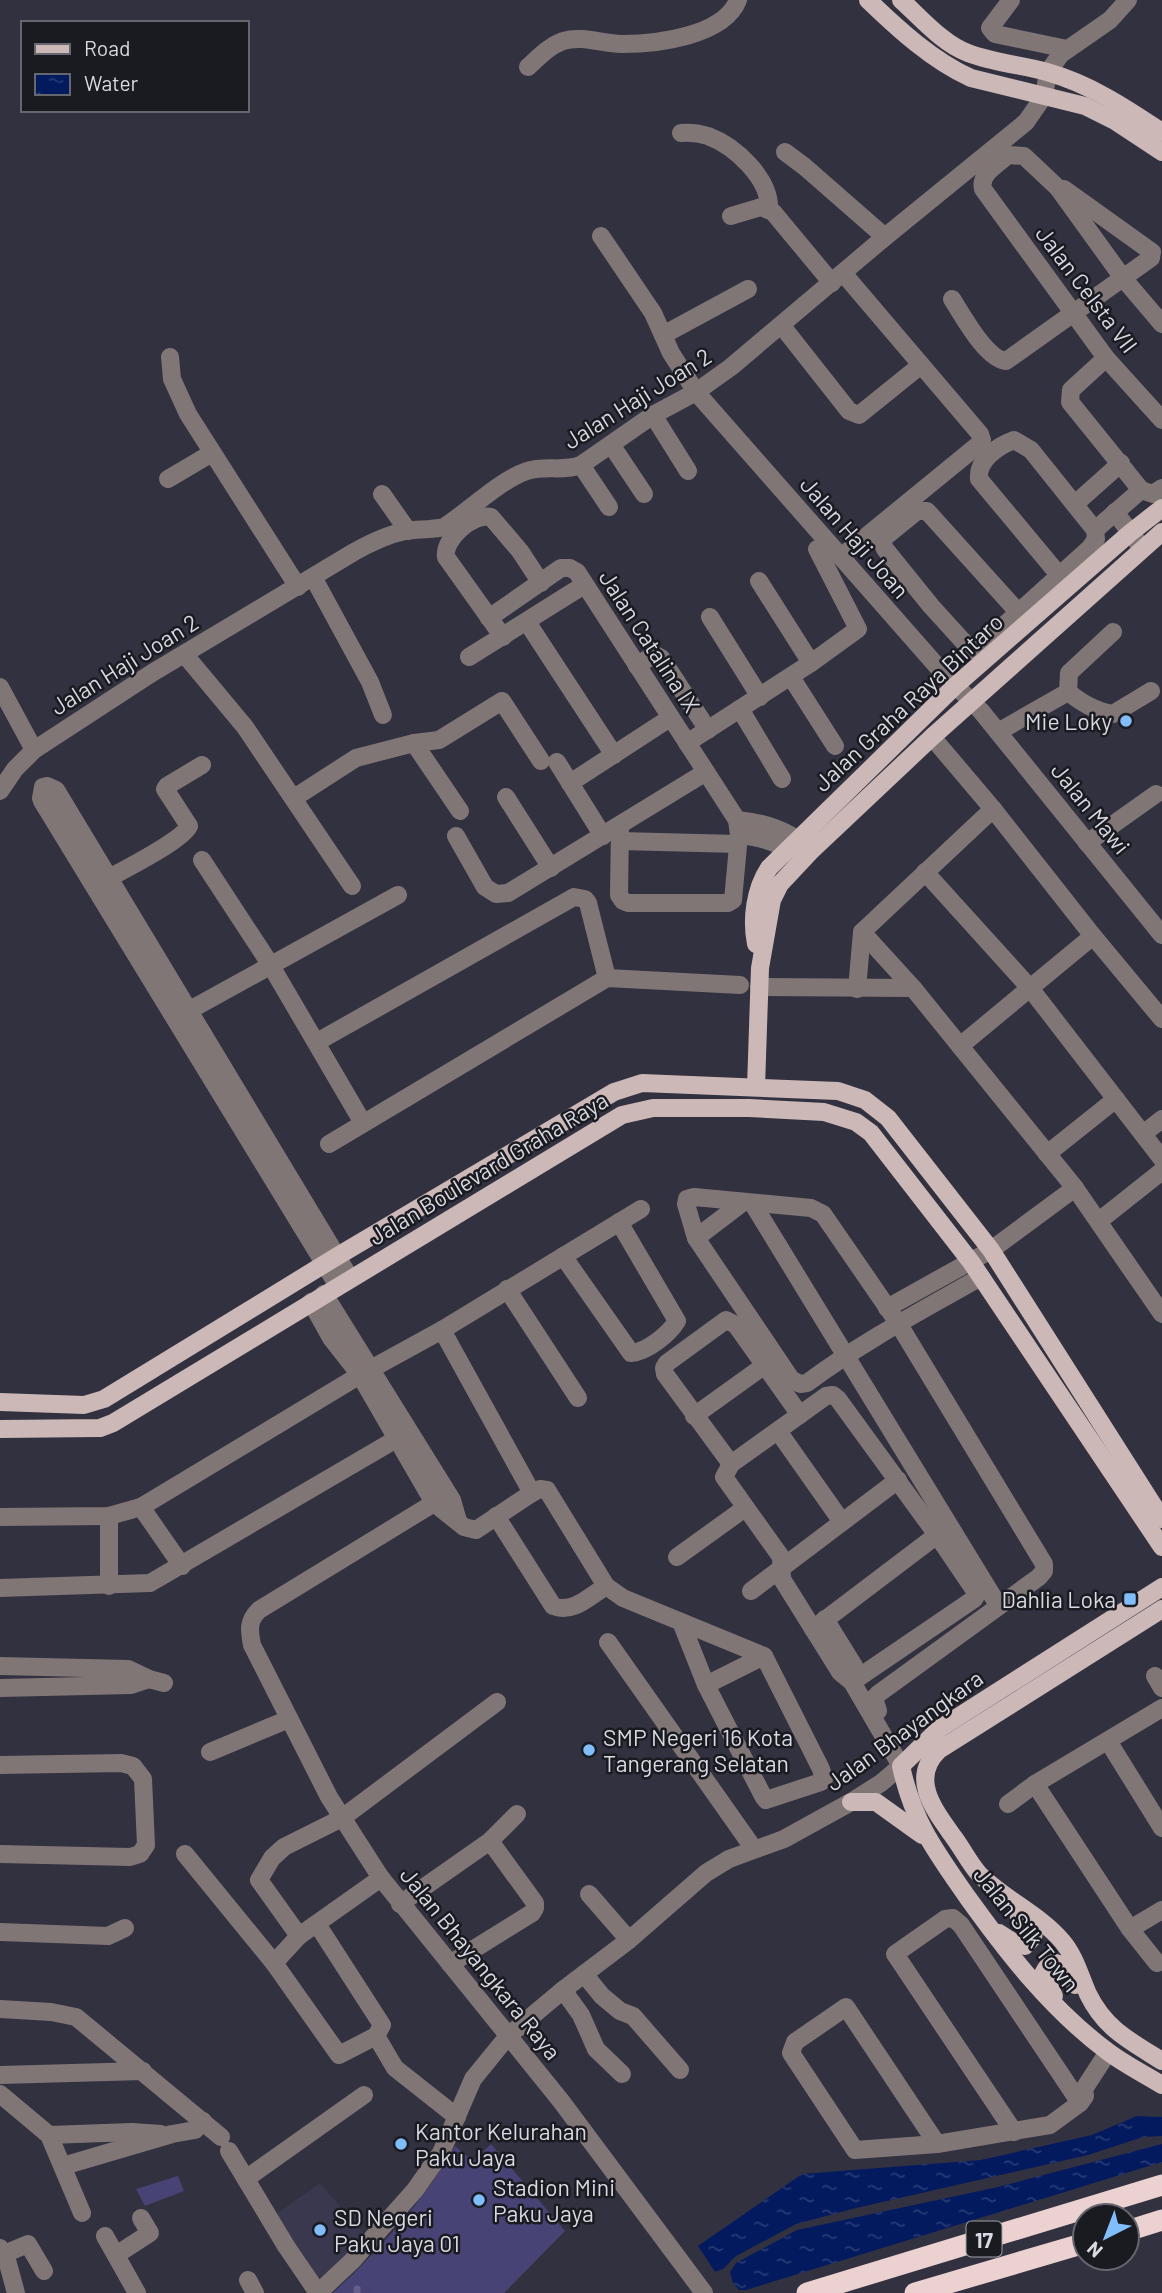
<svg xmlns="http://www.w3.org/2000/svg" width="1162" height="2293" viewBox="0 0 1162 2293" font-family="Barlow,sans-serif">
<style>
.built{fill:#39384e}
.grass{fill:#484375}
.cemetery{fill:url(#cemetery-stones)}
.water{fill:url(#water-ripples)}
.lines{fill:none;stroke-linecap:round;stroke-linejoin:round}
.minor{stroke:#807675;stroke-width:18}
.major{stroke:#ccb8b6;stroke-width:18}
.highway{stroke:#ebd2d0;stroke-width:21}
.poi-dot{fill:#80bdfa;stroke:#1a1a21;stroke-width:2.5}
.labels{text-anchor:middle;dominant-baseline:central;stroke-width:5;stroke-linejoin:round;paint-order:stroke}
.shield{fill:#1a1a21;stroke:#a0a0a9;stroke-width:2}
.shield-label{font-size:21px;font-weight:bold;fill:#d9d9e3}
.street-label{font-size:23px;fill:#d9d9e3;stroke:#1a1a21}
.poi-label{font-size:23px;fill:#d9d9e3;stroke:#1a1a21;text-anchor:start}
</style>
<defs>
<pattern id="cemetery-stones" width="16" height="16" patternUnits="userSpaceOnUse" patternTransform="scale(1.75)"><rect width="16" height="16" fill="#484375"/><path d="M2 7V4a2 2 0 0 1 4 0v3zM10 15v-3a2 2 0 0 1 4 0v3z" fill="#625e88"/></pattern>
<pattern id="water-ripples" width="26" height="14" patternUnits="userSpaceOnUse" patternTransform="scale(1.75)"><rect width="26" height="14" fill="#031a5e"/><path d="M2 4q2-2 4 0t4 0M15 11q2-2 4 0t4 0" fill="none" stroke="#273b75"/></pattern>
</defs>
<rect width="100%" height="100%" fill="#313140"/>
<!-- built -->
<path class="built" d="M 320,2183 L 367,2237 L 322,2282 L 310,2270 L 272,2217 Z"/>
<!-- grass -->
<g class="grass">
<path d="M 491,2144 L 565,2231 L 504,2293 L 371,2293 L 353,2274 C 392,2235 428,2194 455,2146 L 473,2161 Z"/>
<path d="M 178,2176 L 184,2191 L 145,2206 L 136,2189 Z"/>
</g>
<!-- cemetery -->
<path class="cemetery" d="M 353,2274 L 371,2293 L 333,2293 Z"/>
<!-- water -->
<g class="water">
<path d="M 1137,2116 L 1162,2117 L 1162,2136 L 1143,2137 L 1088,2155 L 856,2208 L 796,2224 L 736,2256 L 723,2269 L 715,2272 L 698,2246 L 802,2174 L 981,2160 L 1092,2135 Z"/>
<path d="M 1162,2144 L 1162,2162 L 746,2290 L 739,2290 L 733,2283 L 730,2272 L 736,2263 L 797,2230 L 998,2187 Z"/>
</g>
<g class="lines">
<!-- minor -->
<g class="minor">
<path d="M 1011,0 L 990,28 L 995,34 L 1067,49"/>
<path d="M 528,67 C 539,57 549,46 563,41 C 583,35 602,44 622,44 C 657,44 724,36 738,0"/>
<path d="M 681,133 C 691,132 699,133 708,136 C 735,146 771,179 769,210"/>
<path d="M 785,152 L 805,167 L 885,237"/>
<path d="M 731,216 L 761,207 L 773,212 L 832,283"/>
<path d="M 601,236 L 653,313 L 671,353 L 696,392 L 943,673 L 981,711 L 1162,935"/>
<path d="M 952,299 C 963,316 986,359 1006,361 L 1151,258 L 1152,252 L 1064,189"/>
<path d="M 1162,324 L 1123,278 L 1058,188 L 1024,156 L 1008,155 C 998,164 979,174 983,189 L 1106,358 L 1162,420"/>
<path d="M 782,326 L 849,411 L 859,415 L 921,365"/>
<path d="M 663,335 L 748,289"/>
<path d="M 170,357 L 172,379 L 188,414 L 298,587"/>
<path d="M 1106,358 L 1071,390 L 1070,402 L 1141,490 L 1153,494 L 1162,488"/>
<path d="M 653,415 L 688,471"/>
<path d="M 612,446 L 644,494"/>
<path d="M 581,465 L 609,507"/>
<path d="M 168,479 L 212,453"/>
<path d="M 382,494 L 408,531"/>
<path d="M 1075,504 L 1121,463"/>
<path d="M 1115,512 L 1142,548"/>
<path d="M 1095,530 L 1141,490"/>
<path d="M 841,557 L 978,445 L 982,440 L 980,434 L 843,273"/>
<path d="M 313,577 L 370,682 L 383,715"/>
<path d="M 759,581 L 811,663"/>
<path d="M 1018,612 L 927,511 L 917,511 L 885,537 L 882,542 L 885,549 L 931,606 L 971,650 L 976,650 L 980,647 L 1090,548 L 1096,539 L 1095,530 L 1031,450 L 1014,440 C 998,446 977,460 979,479 L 1059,575"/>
<path d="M 710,617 L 760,697"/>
<path d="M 489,618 L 561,568 L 570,568 L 577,572 L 737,820 L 739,835 L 733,900 L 728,903 L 628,903 L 623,901 L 619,895 L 620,825"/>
<path d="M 527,622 L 614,755"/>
<path d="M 503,637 L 446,557 C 443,539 473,513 491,517 L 520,551 L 541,583"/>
<path d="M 185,655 L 245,727 L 352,886"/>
<path d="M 469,657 L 584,585"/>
<path d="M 637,666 L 654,654 L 661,658 L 708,730"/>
<path d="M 791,677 L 835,746"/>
<path d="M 0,687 L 34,750"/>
<path d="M 1068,692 C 1082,703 1095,711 1113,714 L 1151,691"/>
<path d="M 740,709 L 782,779"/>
<path d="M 998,732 L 1068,692 L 1069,673 L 1113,632"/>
<path d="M 932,737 L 993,809 L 1093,936 L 1162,1019"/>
<path d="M 414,743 L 460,811"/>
<path d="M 687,743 L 811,663 L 858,629 L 817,549"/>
<path d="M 557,762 L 603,836"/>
<path d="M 570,783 L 670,718"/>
<path d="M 0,791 L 15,769 L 34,750 L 152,673 L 354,552 C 370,543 386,535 405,531 C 418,529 431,530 444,527 C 469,511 500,480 527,471 C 546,465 563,472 581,465 L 653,415 L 696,392 L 731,367 L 885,237 L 1026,122 L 1044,96 L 1048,72 L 1061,54 L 1110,20 L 1128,0"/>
<path d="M 506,797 L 551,868"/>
<path d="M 294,798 L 356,758 L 414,743 L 439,740 L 502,701 L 541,761"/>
<path d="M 737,820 C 761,822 790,830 807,848"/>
<path d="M 739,835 C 760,837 782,842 796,858"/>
<path d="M 456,836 L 485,887 L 496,894 L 508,893 L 706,772"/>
<path d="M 620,841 L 738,844"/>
<path d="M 1087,843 L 1156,794"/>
<path d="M 202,860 L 270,964 L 363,1123"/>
<path d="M 925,872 L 1030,988 L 1162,1159"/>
<path d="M 100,883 C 119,872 181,842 189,826 L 165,789 L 167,786 L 202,765"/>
<path d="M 862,932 L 913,988 L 1075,1188 L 1162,1314"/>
<path d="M 759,987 L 913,988"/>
<path d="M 857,989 L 862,932 L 993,809"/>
<path d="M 181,1015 L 398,895"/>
<path d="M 317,1042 L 574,897 L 585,899 L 588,903 L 607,978"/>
<path d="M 960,1046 L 1093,936"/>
<path d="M 1143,1134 L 1162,1119"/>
<path d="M 329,1144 L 607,978 L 740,985"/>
<path d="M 1047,1154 L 1116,1099"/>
<path d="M 753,1204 L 998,1605"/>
<path d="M 1099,1221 L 1162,1171"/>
<path d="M 696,1238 L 742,1203"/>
<path d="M 563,1256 L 631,1353 C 647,1352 669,1334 677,1321 L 619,1222"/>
<path d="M 338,1286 L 42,801 L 41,798 L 43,787 L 47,786 L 56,790 L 350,1278"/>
<path d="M 507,1289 L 578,1398"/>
<path d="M 324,1294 L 452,1500 L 458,1521"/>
<path d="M 311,1302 L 331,1338 L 360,1375 L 434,1503 L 464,1527 L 476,1530 L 532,1493 L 540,1489 L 547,1490 L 606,1586 L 623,1598 L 764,1656 L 821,1769 L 824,1779 L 821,1782 L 766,1800 L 763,1796 L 706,1685 L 681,1622"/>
<path d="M 887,1308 L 991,1250 L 1075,1188"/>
<path d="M 442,1330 L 532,1493"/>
<path d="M 694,1416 L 765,1365"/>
<path d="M 778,1431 L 842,1522"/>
<path d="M 731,1464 L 665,1374 L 664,1368 L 667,1363 L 726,1320 L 736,1325 L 800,1415"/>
<path d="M 434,1503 L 259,1610 C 248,1621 249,1629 252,1645 L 329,1797 L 381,1878 L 561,2101 L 704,2293"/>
<path d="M 141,1507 L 182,1566"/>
<path d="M 496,1516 L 553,1606 C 573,1614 590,1596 606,1586"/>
<path d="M 0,1517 L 109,1516 L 141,1507 L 360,1375 L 442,1330 L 641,1209"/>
<path d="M 677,1557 L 745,1508"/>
<path d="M 109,1586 L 109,1516"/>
<path d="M 0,1588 L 150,1583 L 398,1438"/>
<path d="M 751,1591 L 898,1480"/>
<path d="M 825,1619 L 854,1666 L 856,1679"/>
<path d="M 813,1629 L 937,1535"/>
<path d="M 608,1642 L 754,1849"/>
<path d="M 0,1666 L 128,1669 L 149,1679 L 164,1683"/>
<path d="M 1155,1676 L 1162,1688"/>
<path d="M 706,1685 L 764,1656"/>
<path d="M 0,1688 L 131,1685 L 149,1679"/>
<path d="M 878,1711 L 874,1698 L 878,1694 L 1039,1577 L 1044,1571 L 1044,1564 L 898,1323 L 823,1214 L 811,1208 L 694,1197 L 687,1199 L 686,1204 L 696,1238 L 791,1379 L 800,1384 L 807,1383 C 862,1342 921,1311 981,1277"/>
<path d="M 1108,1741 L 1162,1828"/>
<path d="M 210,1752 L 289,1719"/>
<path d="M 0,1765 L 121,1763 L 133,1766 L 143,1779 L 146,1845 L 140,1854 L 130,1857 L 0,1854"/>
<path d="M 1035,1784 L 1130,1929 L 1157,1963"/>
<path d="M 1008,1804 L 1035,1784 L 1162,1708"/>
<path d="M 185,1854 L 274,1963 L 339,2055 L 376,2036 L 382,2025 L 317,1924"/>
<path d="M 589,1894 L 629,1940"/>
<path d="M 400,1904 L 490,1841 L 517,1814"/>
<path d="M 1130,1929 L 1162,1910"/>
<path d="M 0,1932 L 108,1936 L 125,1928"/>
<path d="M 299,1936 L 259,1880 L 272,1858 L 284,1847 L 342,1818 L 497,1702"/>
<path d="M 274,1963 L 299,1936 L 381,1878"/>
<path d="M 450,1964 L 532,1913 L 535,1908 L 535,1903 L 490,1841"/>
<path d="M 584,1974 L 602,1996 L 620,2011 L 633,2016 L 680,2070"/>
<path d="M 563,1990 L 581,2015 L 596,2049 L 622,2074"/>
<path d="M 0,2009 L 51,2012 L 76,2017 L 221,2137"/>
<path d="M 376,2036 L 395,2068 L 457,2117"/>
<path d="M 0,2075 L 143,2071"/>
<path d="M 0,2094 L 49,2135 L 82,2213"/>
<path d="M 1014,2132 L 895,1954 L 945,1919 L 953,1918 L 961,1925 L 1080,2103"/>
<path d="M 49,2135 L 132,2132 L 161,2134"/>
<path d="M 937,2144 L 846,2007 L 795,2042 L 791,2053 L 855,2150 L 937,2144 L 1050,2125 L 1080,2103 L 1085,2096 L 1084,2089 L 1108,2052"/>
<path d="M 229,2151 L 286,2246 L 318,2293"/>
<path d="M 63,2166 L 172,2134 L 195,2130 L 203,2121"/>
<path d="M 247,2178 L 364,2095"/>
<path d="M 105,2236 L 137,2293"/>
<path d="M 0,2248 L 7,2260 L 16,2293"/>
<path d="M 4,2254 L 28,2244 L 44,2271"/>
<path d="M 116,2255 L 150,2233 L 141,2218"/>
<path d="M 248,2280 L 255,2293"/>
<path d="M 318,2293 L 352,2261 L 415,2190 L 441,2153 L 473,2079 L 508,2036 L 563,1990 L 629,1940 L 706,1873 L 729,1859 L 784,1839 L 851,1802 L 881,1783 L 901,1766 L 852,1682 L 840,1672 L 782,1579 L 781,1557 L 724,1477 L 731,1464 L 826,1396 L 833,1395 L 838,1399 L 937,1535 L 977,1594 L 974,1599 L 852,1682"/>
</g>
<!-- major -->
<g class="major">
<path d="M 868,0 C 898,29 933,61 971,78 L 1085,106 L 1115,121 L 1162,152"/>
<path d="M 901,0 C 921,18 943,44 968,53 C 994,63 1022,65 1047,72 C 1090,84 1126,108 1162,132"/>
<path d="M 756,944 C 751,919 755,889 769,868 L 955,686 L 1130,533 L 1162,508"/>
<path d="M 756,1087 L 760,968 L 772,900 L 780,884 L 810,852 L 932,737 L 1162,532"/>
<path d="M 0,1402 L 84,1405 L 104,1399 L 336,1257 L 614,1092 L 642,1083 L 838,1091 L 865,1100 L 888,1118 L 991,1250 L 1162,1519"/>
<path d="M 0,1429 L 100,1428 L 113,1423 L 622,1115 L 653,1108 L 749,1108 L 824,1112 L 856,1122 L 871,1133 L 971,1262 L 1162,1547"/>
<path d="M 1162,1587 L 939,1729 L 901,1766 C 913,1822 936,1852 968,1898 C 1009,1955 1051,2009 1107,2051 C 1124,2064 1144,2074 1162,2085"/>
<path d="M 1162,1609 L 939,1750 C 908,1779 936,1812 955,1839 C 963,1850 970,1864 979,1874 C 1005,1900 1039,1914 1062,1941 C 1075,1956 1080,1976 1088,1994 C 1105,2029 1130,2041 1162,2061"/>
<path d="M 851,1802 L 876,1802 L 922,1835"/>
<path d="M 999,1933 L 1016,1944 L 1025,1946 L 1033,1937 L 1034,1931 L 1032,1926 L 1019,1917"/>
<path d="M 1054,1996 L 1043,1974 C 1054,1950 1069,1971 1075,1985"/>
</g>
<!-- highway -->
<g class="highway">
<path d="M 1127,2231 L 1162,2220"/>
<path d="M 807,2293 L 1162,2185"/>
<path d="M 915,2293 L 1085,2243"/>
</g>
</g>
<!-- markers -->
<g class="poi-dot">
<circle cx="1126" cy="721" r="7"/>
<rect x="1123" y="1592" width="14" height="14" rx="3.5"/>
<circle cx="589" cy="1750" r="7"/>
<circle cx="401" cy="2144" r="7"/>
<circle cx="479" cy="2200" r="7"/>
<circle cx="320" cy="2230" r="7"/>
</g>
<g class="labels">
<!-- shield labels -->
<rect class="shield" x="966.5" y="2221.5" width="35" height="35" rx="5"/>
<g class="shield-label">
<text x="984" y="2239">17</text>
</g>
<!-- street labels -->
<g class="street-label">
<text transform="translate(1087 289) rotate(53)">Jalan Celsta VII</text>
<text transform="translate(637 398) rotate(-32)">Jalan Haji Joan 2</text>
<text transform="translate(855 537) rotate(49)">Jalan Haji Joan</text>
<text transform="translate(650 641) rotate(57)">Jalan Catalina IX</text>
<text transform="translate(124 664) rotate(-32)">Jalan Haji Joan 2</text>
<text transform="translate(908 702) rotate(-43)">Jalan Graha Raya Bintaro</text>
<text transform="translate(1091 808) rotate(51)">Jalan Mawi</text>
<text transform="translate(488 1168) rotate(-31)">Jalan Boulevard Graha Raya</text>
<text transform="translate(904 1730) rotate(-36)">Jalan Bhayangkara</text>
<text transform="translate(1027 1929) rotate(51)">Jalan Silk Town</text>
<text transform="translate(481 1963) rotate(51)">Jalan Bhayangkara Raya</text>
</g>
<!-- poi labels -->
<g class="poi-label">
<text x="1112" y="721" text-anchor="end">Mie Loky</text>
<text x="1116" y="1599" text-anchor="end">Dahlia Loka</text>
<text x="603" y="1737">SMP Negeri 16 Kota<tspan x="603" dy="26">Tangerang Selatan</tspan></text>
<text x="415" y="2131">Kantor Kelurahan<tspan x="415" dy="26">Paku Jaya</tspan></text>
<text x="493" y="2187">Stadion Mini<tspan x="493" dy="26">Paku Jaya</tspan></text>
<text x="334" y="2217">SD Negeri<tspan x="334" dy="26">Paku Jaya 01</tspan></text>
</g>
</g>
<!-- legend -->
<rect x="21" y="21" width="228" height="91" fill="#1a1a21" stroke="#66666f" stroke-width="2"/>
<rect x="35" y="44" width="35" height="10" fill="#ccb8b6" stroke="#66666f" stroke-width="2"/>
<text x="84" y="56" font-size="21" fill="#d9d9e3">Road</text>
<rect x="35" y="74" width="35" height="21" fill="url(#water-ripples)" stroke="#66666f" stroke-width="2"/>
<text x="84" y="91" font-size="21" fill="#d9d9e3">Water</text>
<!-- north arrow -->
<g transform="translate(1106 2237) rotate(222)"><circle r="33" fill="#1a1a21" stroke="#66666f" stroke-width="2"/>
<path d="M0-5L12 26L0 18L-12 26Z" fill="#80bdfa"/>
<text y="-10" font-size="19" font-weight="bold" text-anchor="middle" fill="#d9d9e3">N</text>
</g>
</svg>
